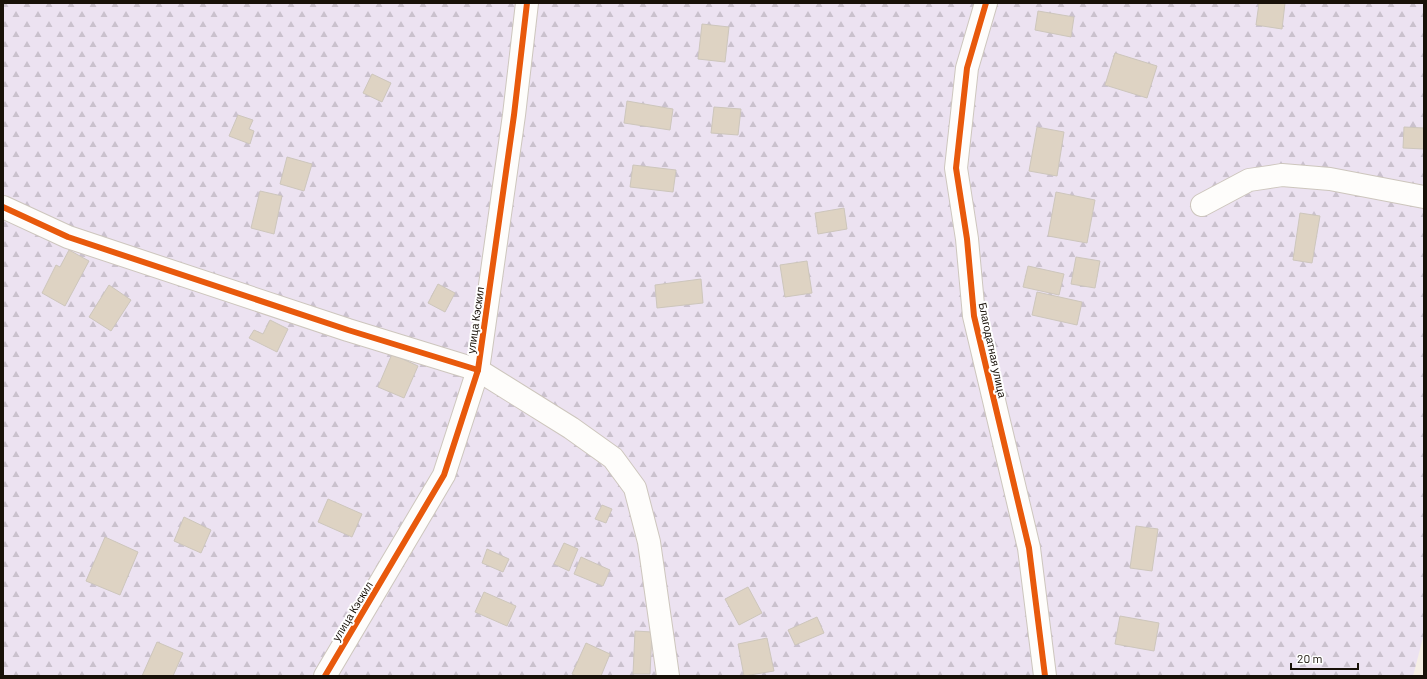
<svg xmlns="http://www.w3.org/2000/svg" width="1427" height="679" viewBox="0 0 1427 679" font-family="Barlow,sans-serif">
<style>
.forest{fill:url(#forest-firs)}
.building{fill:#ded3c3;stroke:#cdc6bc}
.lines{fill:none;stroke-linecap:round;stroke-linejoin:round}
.minor-casing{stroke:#cdc6bd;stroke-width:24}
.minor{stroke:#fefdfb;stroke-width:22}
.cycleway-casing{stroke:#fff;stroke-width:8}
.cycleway{stroke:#e8590c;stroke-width:6}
.labels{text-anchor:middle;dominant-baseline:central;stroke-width:4;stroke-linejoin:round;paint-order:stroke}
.street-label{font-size:11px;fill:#181108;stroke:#fff}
</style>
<defs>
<pattern id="forest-firs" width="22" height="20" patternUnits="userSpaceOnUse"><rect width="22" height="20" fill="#ece2f1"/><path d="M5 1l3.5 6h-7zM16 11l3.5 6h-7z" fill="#cac1cd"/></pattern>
</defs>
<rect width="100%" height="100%" fill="#f6efe5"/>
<!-- forest -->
<path class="forest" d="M 3,3 L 1424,3 L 1424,634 L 1413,676 L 3,676 Z"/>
<!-- building -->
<g class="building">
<path d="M 1259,3 L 1285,3 L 1282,29 L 1256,25 Z"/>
<path d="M 1038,11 L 1074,17 L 1071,37 L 1035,30 Z"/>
<path d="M 702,24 L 729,27 L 725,62 L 698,59 Z"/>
<path d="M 1115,53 L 1157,66 L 1147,98 L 1105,85 Z"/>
<path d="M 372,74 L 391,83 L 382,102 L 363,93 Z"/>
<path d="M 627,101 L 673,109 L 670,130 L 624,123 Z"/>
<path d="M 714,107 L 741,109 L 738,135 L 711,133 Z"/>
<path d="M 238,115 L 253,120 L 249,129 L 254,131 L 250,144 L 229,136 Z"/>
<path d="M 1037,127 L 1064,132 L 1057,176 L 1029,171 Z"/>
<path d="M 1404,127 L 1424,128 L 1424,149 L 1403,148 Z"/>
<path d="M 287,157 L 312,164 L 304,191 L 280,184 Z"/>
<path d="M 633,165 L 676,170 L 673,192 L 630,187 Z"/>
<path d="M 260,191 L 282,196 L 274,234 L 251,228 Z"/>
<path d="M 1056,192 L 1095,200 L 1087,243 L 1048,236 Z"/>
<path d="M 844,208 L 847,229 L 818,234 L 815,213 Z"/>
<path d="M 1300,213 L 1320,216 L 1312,263 L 1293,260 Z"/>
<path d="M 69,250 L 89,261 L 65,306 L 42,293 L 56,265 L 60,267 Z"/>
<path d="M 1076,257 L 1100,261 L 1095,288 L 1071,284 Z"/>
<path d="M 807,261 L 812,293 L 785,297 L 780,265 Z"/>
<path d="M 1028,266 L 1064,274 L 1059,295 L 1023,287 Z"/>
<path d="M 701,279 L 703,303 L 657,308 L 655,285 Z"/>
<path d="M 438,284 L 455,293 L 445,312 L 428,303 Z"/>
<path d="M 109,285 L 131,300 L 111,331 L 89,317 Z"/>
<path d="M 1037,292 L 1082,302 L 1077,325 L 1032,315 Z"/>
<path d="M 270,320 L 288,329 L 277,352 L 249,338 L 254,330 L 263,334 Z"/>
<path d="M 392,354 L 418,366 L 404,398 L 378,387 Z"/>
<path d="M 328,499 L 362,514 L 352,537 L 318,522 Z"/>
<path d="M 602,505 L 612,509 L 606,523 L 595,519 Z"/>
<path d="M 184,517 L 211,530 L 201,553 L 174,541 Z"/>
<path d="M 1136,526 L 1158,529 L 1152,571 L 1130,568 Z"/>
<path d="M 105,537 L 138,552 L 120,595 L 86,581 Z"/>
<path d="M 564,543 L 578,549 L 569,571 L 554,564 Z"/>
<path d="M 487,549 L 509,559 L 503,572 L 482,563 Z"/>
<path d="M 581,557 L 610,570 L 603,586 L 574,574 Z"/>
<path d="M 748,587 L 762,613 L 739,625 L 725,599 Z"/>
<path d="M 484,592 L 516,606 L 507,626 L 475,612 Z"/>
<path d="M 1120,616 L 1159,623 L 1154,651 L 1115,644 Z"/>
<path d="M 817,617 L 824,633 L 795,645 L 788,630 Z"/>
<path d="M 635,631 L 652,632 L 650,674 L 633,674 Z"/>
<path d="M 767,638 L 774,671 L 744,676 L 738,644 Z"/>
<path d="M 157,642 L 183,653 L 173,676 L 142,676 Z"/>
<path d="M 586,643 L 610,654 L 601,676 L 576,676 L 572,674 Z"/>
</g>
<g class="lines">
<!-- minor casing -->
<g class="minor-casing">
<g id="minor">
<path d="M 986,3 L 967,68 L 956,168 L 967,239 L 974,316 L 1029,548 L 1045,676"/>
<path d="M 1202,205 L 1249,180 L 1282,175 L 1330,179 L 1424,197"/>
<path d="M 3,207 L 68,237 L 348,330 L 478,370 L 571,428 L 613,458 L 635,488 L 649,542 L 668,676"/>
<path d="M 325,676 L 444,475 L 478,370 L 514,115 L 527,3"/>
</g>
</g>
<!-- minor -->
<use href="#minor" class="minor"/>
<!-- cycleway casing -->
<g class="cycleway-casing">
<g id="cycleway">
<path d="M 986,3 L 967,68 L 956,168 L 967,239 L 974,316 L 1029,548 L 1045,676"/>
<path d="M 3,207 L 68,237 L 348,330 L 478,370"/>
<path d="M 325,676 L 444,475 L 478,370 L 514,115 L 527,3"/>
</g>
</g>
<!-- cycleway -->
<use href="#cycleway" class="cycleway"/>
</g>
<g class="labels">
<!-- street labels -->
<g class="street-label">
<text transform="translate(475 320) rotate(-82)">улица Кэскил</text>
<text transform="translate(993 350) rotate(78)">Благодатная улица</text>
<text transform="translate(352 611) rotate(-59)">улица Кэскил</text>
</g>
</g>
<!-- border -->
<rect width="1427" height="679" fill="none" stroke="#181108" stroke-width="8"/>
<!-- scale -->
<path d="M1291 663v6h67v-6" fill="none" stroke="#181108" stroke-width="2"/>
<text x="1297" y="663" font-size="12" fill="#181108" stroke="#ffffff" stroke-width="3" paint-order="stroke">20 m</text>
</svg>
